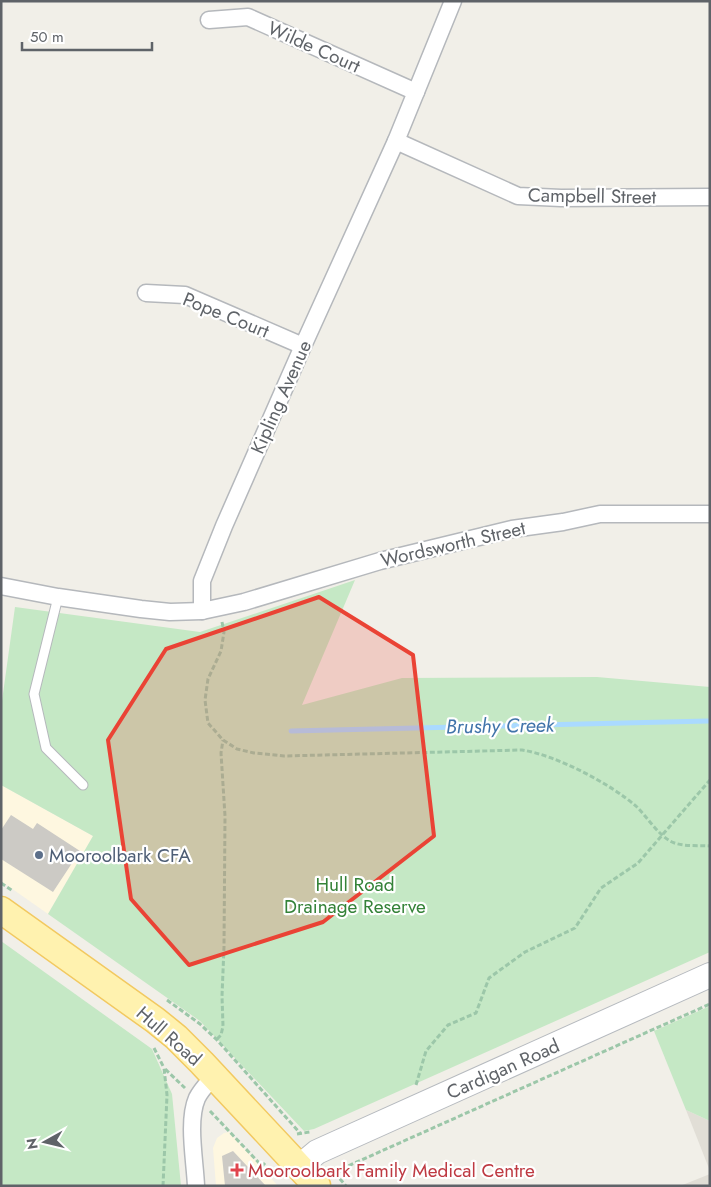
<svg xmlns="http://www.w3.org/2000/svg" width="711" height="1187" viewBox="0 0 711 1187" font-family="Jost,sans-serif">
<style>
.commercial{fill:#fef7e0}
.education{fill:#e1ded6}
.green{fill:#c5e8c5}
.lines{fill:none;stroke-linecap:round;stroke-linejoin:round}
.stream{stroke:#aadaff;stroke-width:5}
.building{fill:#cccac5}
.lane-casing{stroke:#b5b8bc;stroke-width:11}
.street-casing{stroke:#b5b8bc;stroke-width:19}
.secondary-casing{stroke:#b6babf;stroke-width:26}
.primary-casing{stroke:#f2c960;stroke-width:29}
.path{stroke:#9cc7a9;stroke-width:3;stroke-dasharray:5 2.5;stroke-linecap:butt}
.lane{stroke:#fff;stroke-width:9}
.street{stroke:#fff;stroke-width:16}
.secondary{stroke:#fff;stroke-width:24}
.primary{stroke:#fff2af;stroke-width:26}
.marked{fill:#ea4335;fill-opacity:0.2;stroke:#ea4335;stroke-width:4;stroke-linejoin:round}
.service-dot{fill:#5c6f8a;stroke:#fff;stroke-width:2}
.health-dot{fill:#e0444e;stroke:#fff;stroke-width:2}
.labels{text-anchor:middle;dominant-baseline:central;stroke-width:4.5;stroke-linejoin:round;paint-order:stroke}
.street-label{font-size:19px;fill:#5f6368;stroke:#fff}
.service-label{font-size:19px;fill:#4e5e75;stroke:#fff;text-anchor:start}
.park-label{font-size:19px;fill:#348238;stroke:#fff}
.health-label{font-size:19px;fill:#be3a42;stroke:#fff;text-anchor:start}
.water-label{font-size:20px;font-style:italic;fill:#4174aa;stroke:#fff}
</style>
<rect width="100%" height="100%" fill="#f1efe8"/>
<!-- commercial -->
<g class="commercial">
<path d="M 1,785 L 93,836 L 48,914 L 1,881 Z"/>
<path d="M 229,1132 L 278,1186 L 216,1186 L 213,1148 L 217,1138 L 224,1133 Z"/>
</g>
<!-- education -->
<g class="education">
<path d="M 686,1110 L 710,1121 L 710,1171 Z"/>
<path d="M 710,1174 L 710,1186 L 680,1186 Z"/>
</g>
<!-- green -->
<g class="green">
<path d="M 355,580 L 302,705 L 402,678 L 597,677 L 710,687 L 710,952 L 314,1129 L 304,1131 L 200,1021 L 48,914 L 93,836 L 1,785 L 1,708 L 15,607 L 200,632 Z"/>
<path d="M 1,941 L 152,1049 L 172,1094 L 181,1186 L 1,1186 Z"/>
<path d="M 710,1006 L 710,1121 L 686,1110 L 654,1031 Z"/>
</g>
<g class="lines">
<!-- stream -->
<path class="stream" d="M 291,731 L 708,721"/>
</g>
<!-- building -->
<g class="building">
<path d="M 11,815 L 33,829 L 37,823 L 80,851 L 53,892 L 1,859 L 1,830 Z"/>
<path d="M 233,1151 L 266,1186 L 225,1186 L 222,1156 Z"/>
</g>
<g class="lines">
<!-- lane casing -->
<g class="lane-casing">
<path id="lane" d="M 58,597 L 34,694 L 46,748 L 83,785"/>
</g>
<!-- street casing -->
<g class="street-casing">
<g id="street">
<path d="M 209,20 L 248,17 L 416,92"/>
<path d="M 396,141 L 518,196 L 561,198 L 710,197"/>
<path d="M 146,293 L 185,295 L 303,346"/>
<path d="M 1,586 L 58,597 L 141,609 L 170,612 L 202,611 L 244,602 L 380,561 L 512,529 L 563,522 L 600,514 L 710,514"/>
<path d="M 202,611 L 202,581 L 224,526 L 303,346 L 396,141 L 453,1"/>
<path d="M 196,1186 C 195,1161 187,1121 197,1098 C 201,1090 208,1083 214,1076"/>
</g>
</g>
<!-- secondary casing -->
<g class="secondary-casing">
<path id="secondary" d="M 299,1167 L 317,1152 L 328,1147 L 710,975"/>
</g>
<!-- primary casing -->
<g class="primary-casing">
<path id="primary" d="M 1,910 L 155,1020 L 176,1037 L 202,1063 L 317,1186"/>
</g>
<!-- path -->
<g class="path">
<path d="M 222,622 L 224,632 L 221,651 L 208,679 L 205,700 L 208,723 L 223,740 L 237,749 L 254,753 L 284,756 L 522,750 C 556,755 611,784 637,807 C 648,818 658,835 672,842 C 683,847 698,845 710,846"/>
<path d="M 1,883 L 13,891"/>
<path d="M 167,1000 L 200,1024 L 217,1040 L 300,1133"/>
<path d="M 217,1039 L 221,1035 L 223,1026 L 222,996 L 224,947 L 225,816 L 221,753 L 223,740"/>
<path d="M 154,1048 L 164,1068"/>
<path d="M 416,1085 L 426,1051 L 448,1025 L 476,1013 L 489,978 L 525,952 L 575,928 L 601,888 L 638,863 L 710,780"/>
<path d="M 210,1111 L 262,1166 L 266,1162"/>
<path d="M 297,1134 L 310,1132"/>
<path d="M 335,1173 L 346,1186"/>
<path d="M 336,1174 L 348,1166 L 710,1004"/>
<path d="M 163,1186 L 167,1095 L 164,1068 L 185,1088"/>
</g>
<!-- lane -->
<use href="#lane" class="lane"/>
<!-- street -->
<use href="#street" class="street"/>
<!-- secondary -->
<use href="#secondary" class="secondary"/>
<!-- primary -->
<use href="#primary" class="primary"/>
</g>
<!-- marked area -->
<path class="marked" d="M 319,597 L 413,655 L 434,836 L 323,922 L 189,965 L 131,899 L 108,740 L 166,649 Z"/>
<!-- markers -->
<circle class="service-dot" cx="39" cy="855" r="5"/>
<path class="health-dot" d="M234.5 1162.5h5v5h5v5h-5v5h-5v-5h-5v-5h5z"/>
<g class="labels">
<!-- street labels -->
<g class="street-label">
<text transform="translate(314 47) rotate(24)">Wilde Court</text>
<text transform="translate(592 196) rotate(1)">Campbell Street</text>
<text transform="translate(226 315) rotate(22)">Pope Court</text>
<text transform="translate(281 397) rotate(-66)">Kipling Avenue</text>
<text transform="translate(453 544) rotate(-13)">Wordsworth Street</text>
<text transform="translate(169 1036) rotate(41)">Hull Road</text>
<text transform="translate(503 1069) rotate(-24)">Cardigan Road</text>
</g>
<!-- service labels -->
<g class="service-label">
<text x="49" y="855">Mooroolbark CFA</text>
</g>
<!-- park labels -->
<g class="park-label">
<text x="355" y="884">Hull Road<tspan x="355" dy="22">Drainage Reserve</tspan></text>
</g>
<!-- health labels -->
<g class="health-label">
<text x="248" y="1170">Mooroolbark Family Medical Centre</text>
</g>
<!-- water labels -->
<g class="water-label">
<text transform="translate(500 726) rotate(-1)">Brushy Creek</text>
</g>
</g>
<!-- border -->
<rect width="711" height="1187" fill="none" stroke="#5f6368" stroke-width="5"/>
<!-- north arrow -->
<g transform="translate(45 1142) rotate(262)" stroke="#ffffff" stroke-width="4" paint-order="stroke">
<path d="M0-4L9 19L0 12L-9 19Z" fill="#5f6368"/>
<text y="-8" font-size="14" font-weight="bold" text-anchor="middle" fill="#5f6368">N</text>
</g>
<!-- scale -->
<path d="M22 42v8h130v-8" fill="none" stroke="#5f6368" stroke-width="2.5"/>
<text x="30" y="42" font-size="15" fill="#5f6368" stroke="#ffffff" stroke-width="4" paint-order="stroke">50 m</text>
</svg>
